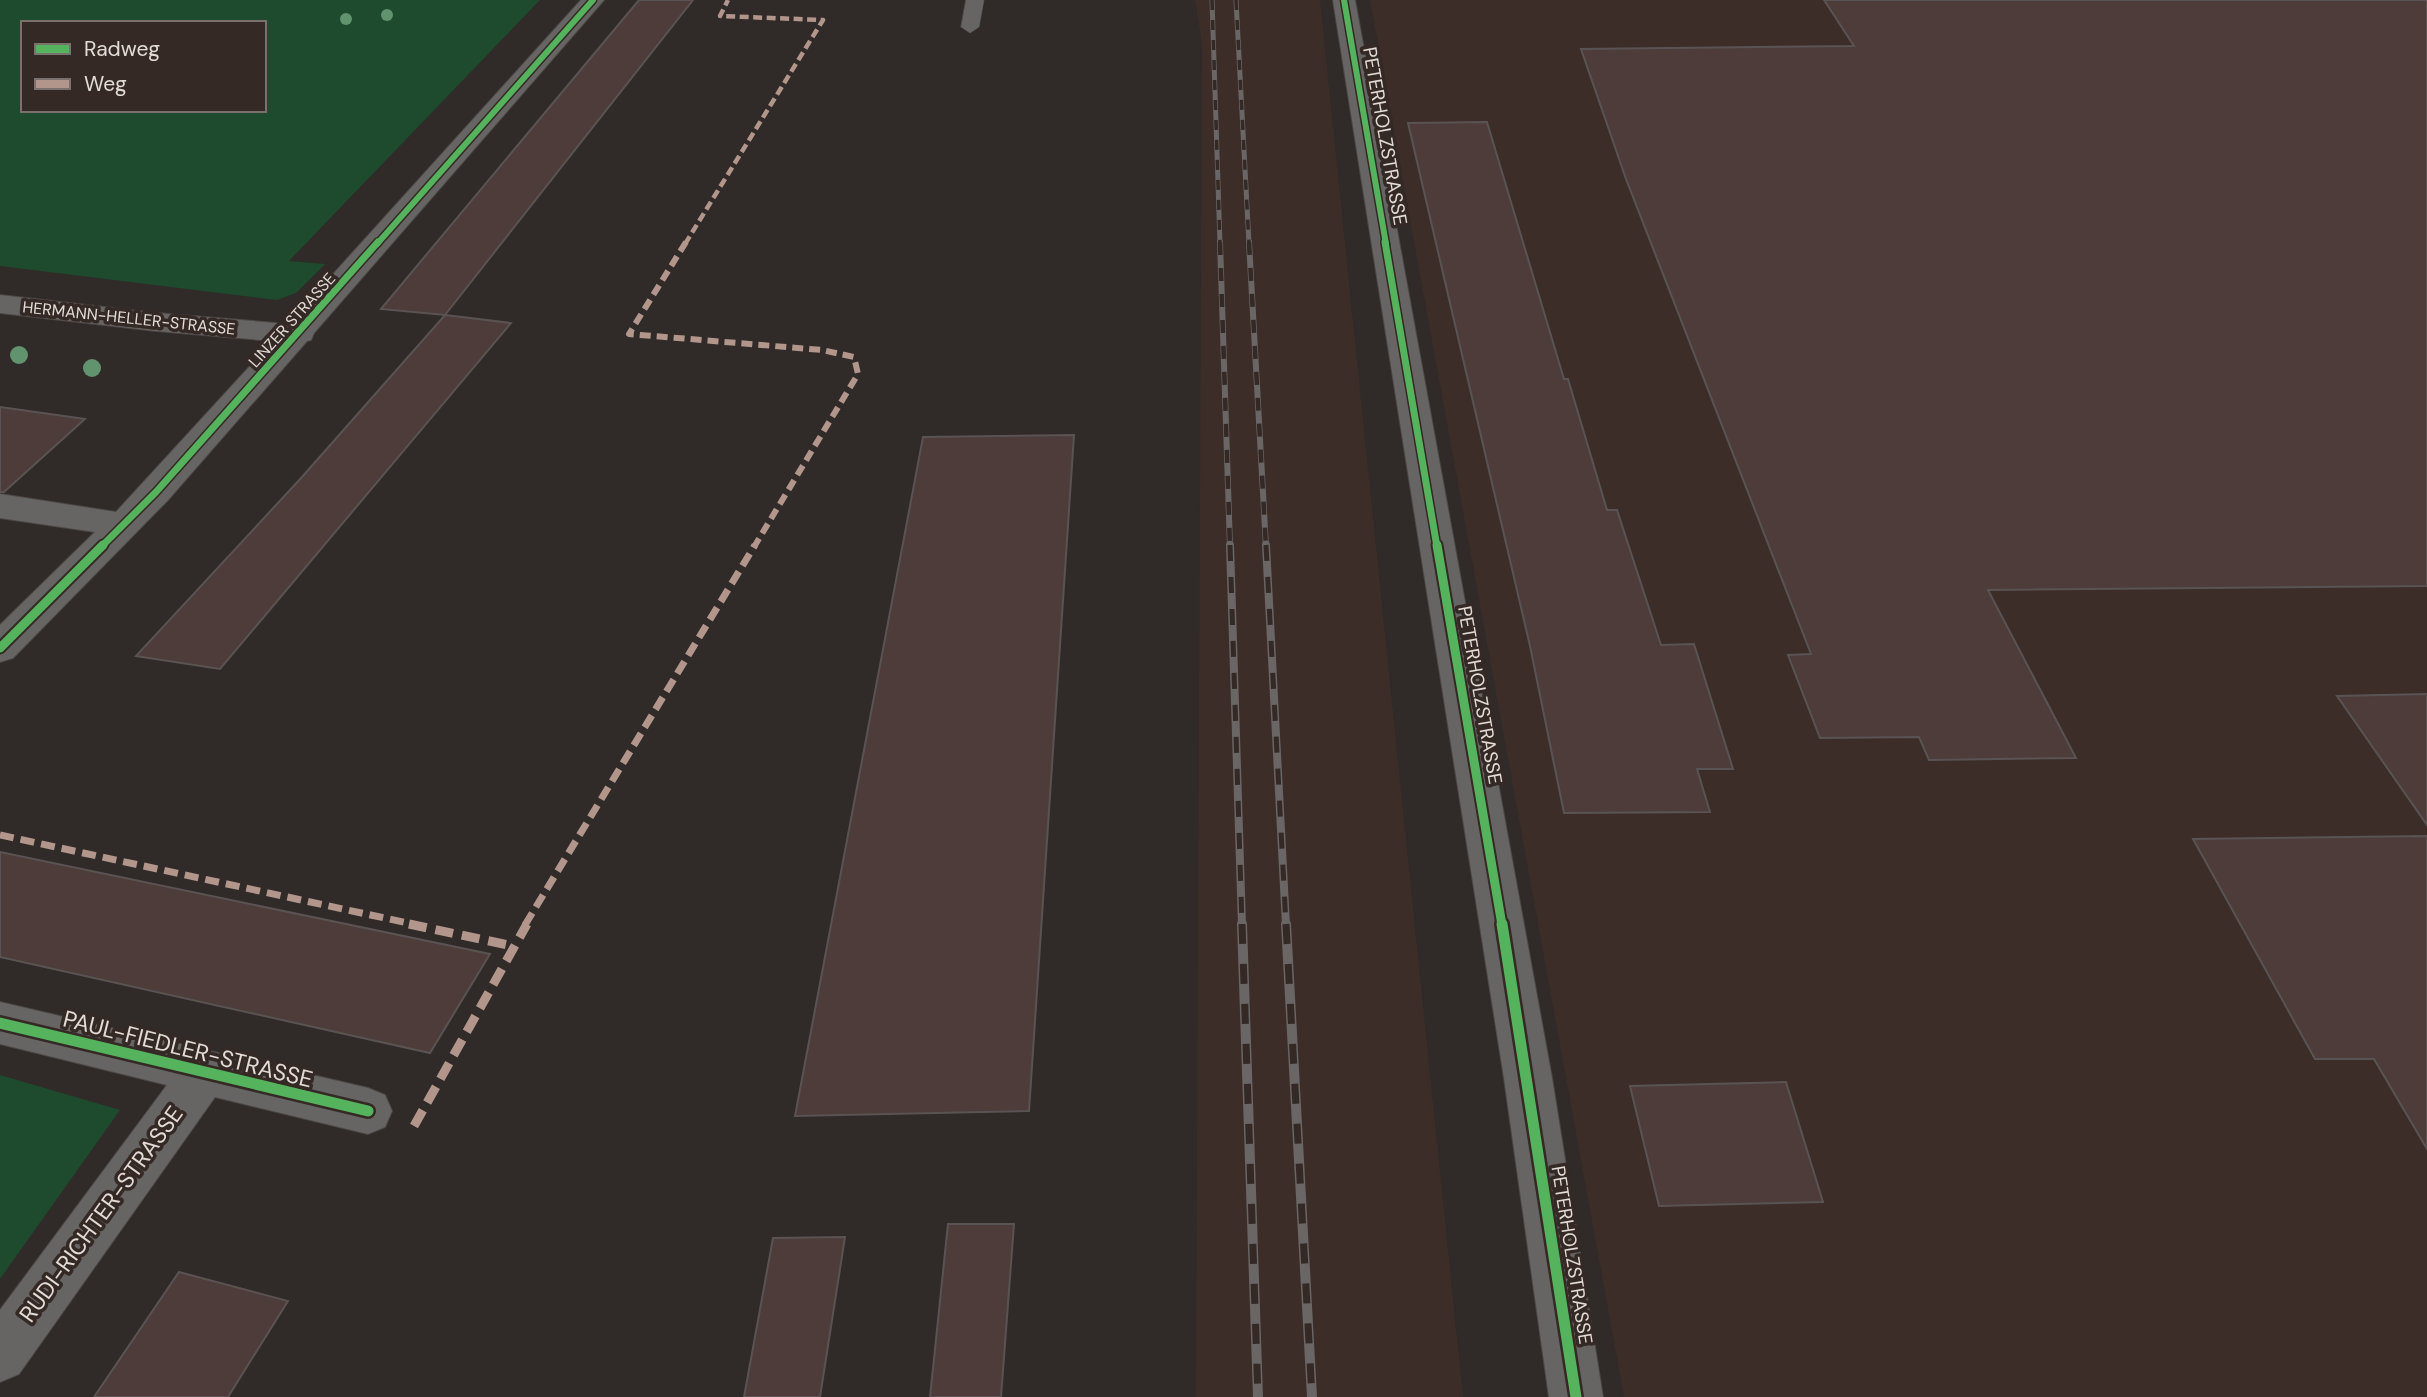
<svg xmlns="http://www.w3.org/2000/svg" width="2427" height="1397" viewBox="0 0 2427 1397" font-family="'DM Sans',sans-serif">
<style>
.built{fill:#3d2d28}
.green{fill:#1e4a2e;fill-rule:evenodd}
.building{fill:#4d3c3a;stroke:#595453;stroke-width:2}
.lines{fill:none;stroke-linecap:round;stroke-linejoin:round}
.lane-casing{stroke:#4c4745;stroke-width:1}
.street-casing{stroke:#4c4745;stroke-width:2}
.lane{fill:#666564;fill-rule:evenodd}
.street{fill:#666564;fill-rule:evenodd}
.rail-far3-casing{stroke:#696665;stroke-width:5}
.rail-far2-casing{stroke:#696665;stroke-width:6}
.rail-far1-casing{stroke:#696665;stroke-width:8}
.rail-casing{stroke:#696665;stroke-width:10}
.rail-far3{stroke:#342925;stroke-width:3.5;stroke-dasharray:10;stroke-linecap:butt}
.rail-far2{stroke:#342925;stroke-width:4.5;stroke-dasharray:13;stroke-linecap:butt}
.rail-far1{stroke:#342925;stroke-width:5;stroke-dasharray:16;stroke-linecap:butt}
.rail{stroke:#342925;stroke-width:7;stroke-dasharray:20;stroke-linecap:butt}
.quiet-far3{stroke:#b2968c;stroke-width:4.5;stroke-dasharray:9 4.5;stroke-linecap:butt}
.quiet-far2{stroke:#b2968c;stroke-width:6;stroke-dasharray:11 6;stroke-linecap:butt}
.quiet-far1{stroke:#b2968c;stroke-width:7;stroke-dasharray:14 7;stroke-linecap:butt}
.quiet{stroke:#b2968c;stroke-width:9;stroke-dasharray:18 9;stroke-linecap:butt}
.cycleway-far3-casing{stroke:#342925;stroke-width:9}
.cycleway-far2-casing{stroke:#342925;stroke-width:10}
.cycleway-far1-casing{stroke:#342925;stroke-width:13}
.cycleway-casing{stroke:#342925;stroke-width:16}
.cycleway-far3{stroke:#56b35d;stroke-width:6}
.cycleway-far2{stroke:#56b35d;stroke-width:7}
.cycleway-far1{stroke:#56b35d;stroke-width:9}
.cycleway{stroke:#56b35d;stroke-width:11}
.tree{fill:#60936e}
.labels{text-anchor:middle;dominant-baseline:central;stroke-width:7;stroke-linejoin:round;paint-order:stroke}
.far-street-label{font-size:16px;fill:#e2dbd8;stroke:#342925}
.street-label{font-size:19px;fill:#e2dbd8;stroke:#342925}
.near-street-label{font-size:23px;fill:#e2dbd8;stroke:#342925}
</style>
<rect width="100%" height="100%" fill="#302a28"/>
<!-- built -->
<g class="built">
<path d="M 1195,0 L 1320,0 L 1463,1397 L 1196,1397 L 1202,43 Z"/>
<path d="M 1370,0 L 2427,0 L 2427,1397 L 1624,1397 Z"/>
</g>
<!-- green -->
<g class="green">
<path d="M 0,0 L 540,0 L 289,261 L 325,264 L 296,293 L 277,300 L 0,266 ZM 23,23 L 264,23 L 264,110 L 23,110 Z"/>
<path d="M 0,1075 L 120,1110 L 0,1279 Z"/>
</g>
<!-- building -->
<g class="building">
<path d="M 639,0 L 693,0 L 445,315 L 381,309 Z"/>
<path d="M 1824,0 L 2427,0 L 2427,586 L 1988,590 L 2076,758 L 1929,760 L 1919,737 L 1820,738 L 1788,655 L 1811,654 L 1626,179 L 1581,49 L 1854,46 Z"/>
<path d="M 1487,122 L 1564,379 L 1568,379 L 1607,510 L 1617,510 L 1661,645 L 1694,644 L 1733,769 L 1697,769 L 1710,812 L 1564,813 L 1530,646 L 1408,123 Z"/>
<path d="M 445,315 L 511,323 L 220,669 L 136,656 L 302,477 Z"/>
<path d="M 0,407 L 85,419 L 4,492 L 0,492 Z"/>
<path d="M 1074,435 L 1029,1111 L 795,1116 L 923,437 Z"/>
<path d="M 2427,694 L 2427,825 L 2337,696 Z"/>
<path d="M 2427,836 L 2427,1149 L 2374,1059 L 2315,1059 L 2193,839 Z"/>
<path d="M 0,852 L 490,954 L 430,1053 L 0,957 Z"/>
<path d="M 1786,1082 L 1823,1202 L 1659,1206 L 1630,1086 Z"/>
<path d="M 948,1224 L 1014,1224 L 1001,1397 L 930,1397 Z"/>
<path d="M 845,1237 L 820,1397 L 744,1397 L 773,1238 Z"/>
<path d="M 179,1272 L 288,1301 L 228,1397 L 94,1397 Z"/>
</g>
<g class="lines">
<!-- lane casing -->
<g class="lane-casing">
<path id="lane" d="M 966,0 L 984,0 L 979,27 L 970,33 L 961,27 Z"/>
</g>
<!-- street casing -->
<g class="street-casing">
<g id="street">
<path d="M 581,0 L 604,0 L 314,333 L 311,340 L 307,341 L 168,500 L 13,658 L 0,662 L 0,625 L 95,532 L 0,518 L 0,494 L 116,512 L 273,341 L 156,331 L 0,313 L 0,295 L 156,313 L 288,324 Z"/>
<path d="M 1333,0 L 1355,0 L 1552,1078 L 1603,1397 L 1549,1397 L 1504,1078 Z"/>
<path d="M 0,1002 L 368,1088 L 385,1095 L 392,1111 L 385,1127 L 368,1134 L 215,1097 L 19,1374 L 0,1382 L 0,1310 L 167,1085 L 0,1044 Z"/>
</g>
</g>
<!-- lane -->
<use href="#lane" class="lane"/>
<!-- street -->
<use href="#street" class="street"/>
<!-- rail-far3 casing -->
<g class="rail-far3-casing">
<g id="rail-far3">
<path d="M 1212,0 L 1220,244"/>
<path d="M 1236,0 L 1249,244"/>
</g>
</g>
<!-- rail-far2 casing -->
<g class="rail-far2-casing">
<g id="rail-far2">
<path d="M 1220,242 L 1230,547"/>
<path d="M 1249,242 L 1266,547"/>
</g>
</g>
<!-- rail-far1 casing -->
<g class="rail-far1-casing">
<g id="rail-far1">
<path d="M 1230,545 L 1242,925"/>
<path d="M 1266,545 L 1286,925"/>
</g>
</g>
<!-- rail casing -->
<g class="rail-casing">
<g id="rail">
<path d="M 1242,924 L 1258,1397"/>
<path d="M 1286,924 L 1312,1397"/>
</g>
</g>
<!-- rail-far3 -->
<use href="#rail-far3" class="rail-far3"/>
<!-- rail-far2 -->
<use href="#rail-far2" class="rail-far2"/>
<!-- rail-far1 -->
<use href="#rail-far1" class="rail-far1"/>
<!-- rail -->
<use href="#rail" class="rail"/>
<!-- quiet-far3 -->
<path class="quiet-far3" d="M 685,244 L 823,20 L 720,16 L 728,0"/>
<!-- quiet-far2 -->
<path class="quiet-far2" d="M 686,242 L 629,334 L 822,350 L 854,357 L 858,374 L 754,547"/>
<!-- quiet-far1 -->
<g class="quiet-far1">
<path d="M 0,835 L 417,925"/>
<path d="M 525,925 L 755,545"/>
</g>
<!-- quiet -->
<g class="quiet">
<path d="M 409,924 L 513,946"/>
<path d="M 414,1126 L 527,924"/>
</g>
<!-- cycleway-far3 casing -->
<g class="cycleway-far3-casing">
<g id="cycleway-far3">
<path d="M 1344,0 L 1386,244"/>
<path d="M 377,244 L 593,0"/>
</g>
</g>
<!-- cycleway-far2 casing -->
<g class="cycleway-far2-casing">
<g id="cycleway-far2">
<path d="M 1385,242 L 1437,547"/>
<path d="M 101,547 L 156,492 L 378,242"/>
</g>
</g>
<!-- cycleway-far1 casing -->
<g class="cycleway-far1-casing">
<g id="cycleway-far1">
<path d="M 1437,545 L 1502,925"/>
<path d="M 0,648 L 103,545"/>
</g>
</g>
<!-- cycleway casing -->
<g class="cycleway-casing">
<g id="cycleway">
<path d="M 1502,924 L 1576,1397"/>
<path d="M 0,1023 L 368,1111"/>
</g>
</g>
<!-- cycleway-far3 -->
<use href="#cycleway-far3" class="cycleway-far3"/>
<!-- cycleway-far2 -->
<use href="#cycleway-far2" class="cycleway-far2"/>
<!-- cycleway-far1 -->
<use href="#cycleway-far1" class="cycleway-far1"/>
<!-- cycleway -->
<use href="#cycleway" class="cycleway"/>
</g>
<!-- trees -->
<g class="tree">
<circle cx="387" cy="15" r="6"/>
<circle cx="346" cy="19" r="6"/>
<circle cx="19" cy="355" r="9"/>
<circle cx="92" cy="368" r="9"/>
</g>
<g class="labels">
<!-- far-street labels -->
<g class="far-street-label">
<text transform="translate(129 318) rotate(6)">HERMANN-HELLER-STRASSE</text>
<text transform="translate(292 320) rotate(-48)">LINZER STRASSE</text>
</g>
<!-- street labels -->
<g class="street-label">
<text transform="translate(1385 136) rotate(80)">PETERHOLZSTRASSE</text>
<text transform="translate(1480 695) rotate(80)">PETERHOLZSTRASSE</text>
<text transform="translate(1572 1255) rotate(81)">PETERHOLZSTRASSE</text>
</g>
<!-- near-street labels -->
<g class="near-street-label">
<text transform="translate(188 1049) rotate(14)">PAUL-FIEDLER-STRASSE</text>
<text transform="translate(101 1214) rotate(-54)">RUDI-RICHTER-STRASSE</text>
</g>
</g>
<!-- legend -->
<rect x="21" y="21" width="245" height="91" fill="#342925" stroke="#7a706d" stroke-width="2"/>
<rect x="35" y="44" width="35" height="10" fill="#56b35d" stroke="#7a706d" stroke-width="2"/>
<text x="84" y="56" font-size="21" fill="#e2dbd8">Radweg</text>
<rect x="35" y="79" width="35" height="10" fill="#b2968c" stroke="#7a706d" stroke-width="2"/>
<text x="84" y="91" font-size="21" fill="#e2dbd8">Weg</text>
</svg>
